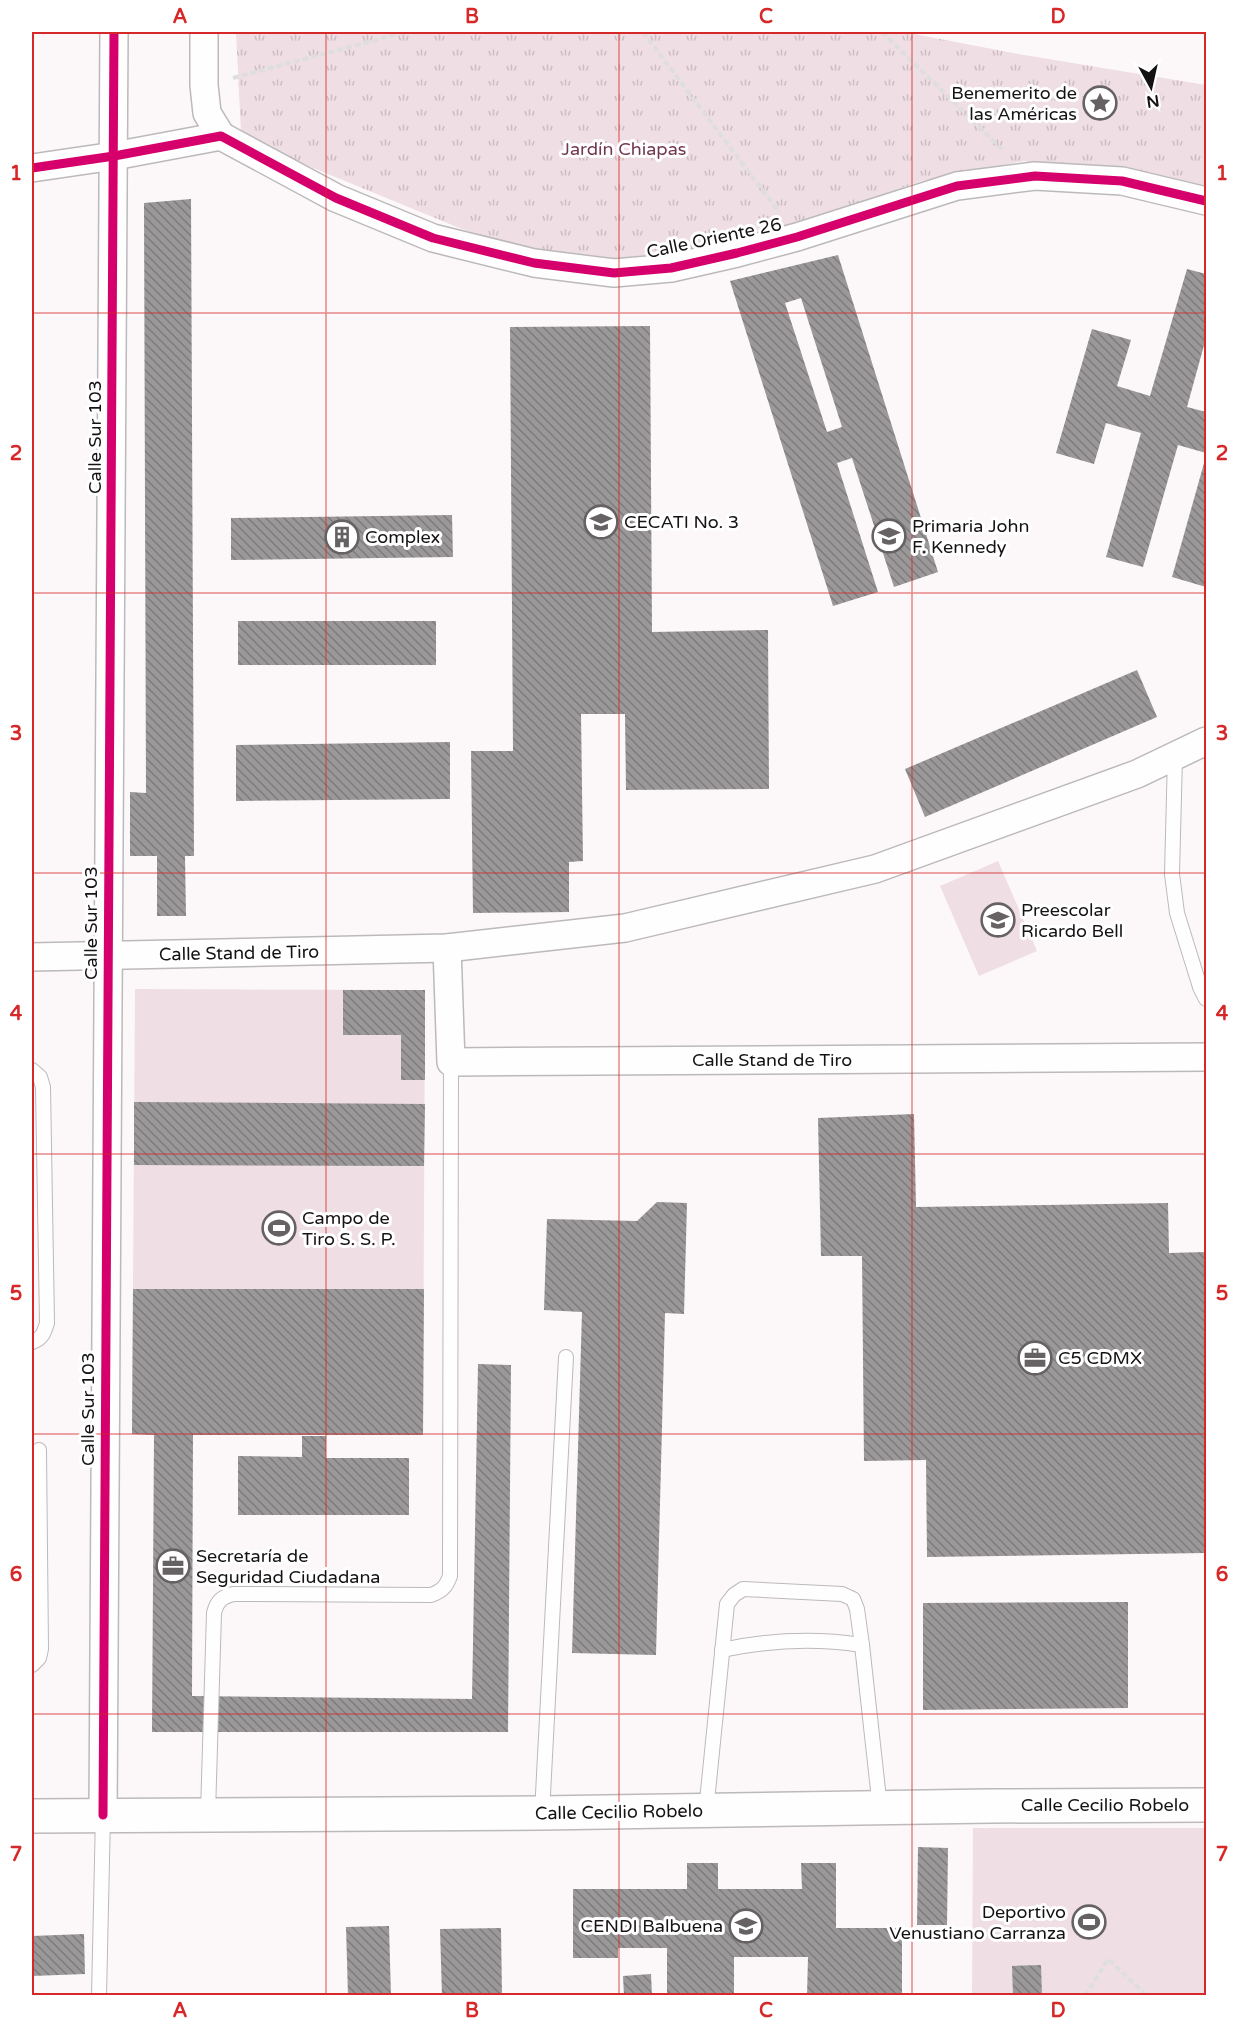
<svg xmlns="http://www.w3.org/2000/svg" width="1238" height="2027" viewBox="0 0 1238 2027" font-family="'Varela Round',sans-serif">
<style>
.green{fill:#efdee4}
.park{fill:url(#park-tufts)}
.building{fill:url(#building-back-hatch);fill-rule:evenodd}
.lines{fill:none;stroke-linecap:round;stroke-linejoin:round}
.service-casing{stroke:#bcb9ba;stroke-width:16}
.minor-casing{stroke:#bcb9ba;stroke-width:30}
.tertiary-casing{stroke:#bcb9ba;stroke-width:36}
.path{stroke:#dfdede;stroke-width:4;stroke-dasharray:6 3;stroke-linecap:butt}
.service{stroke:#fffefe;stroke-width:14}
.minor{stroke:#fffefe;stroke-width:27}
.tertiary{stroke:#fffefe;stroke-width:33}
.cycleway-casing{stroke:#fff;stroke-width:13}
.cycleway{stroke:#d6006c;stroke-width:9}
.grid{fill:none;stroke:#d62828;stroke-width:1.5;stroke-opacity:0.55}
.labels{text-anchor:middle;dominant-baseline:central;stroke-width:6;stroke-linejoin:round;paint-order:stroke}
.poi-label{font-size:18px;fill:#151213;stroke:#fff;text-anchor:start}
.park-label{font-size:18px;fill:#733851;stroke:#fff}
.street-label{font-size:18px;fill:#151213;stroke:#fff}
.neatline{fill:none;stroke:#d62828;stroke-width:2}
.grid-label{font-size:20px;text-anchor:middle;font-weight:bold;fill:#d62828}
</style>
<defs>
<pattern id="park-tufts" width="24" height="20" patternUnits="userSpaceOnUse" patternTransform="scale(1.5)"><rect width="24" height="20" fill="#efdee4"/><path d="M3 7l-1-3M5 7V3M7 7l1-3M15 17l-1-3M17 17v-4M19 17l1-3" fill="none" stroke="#ccbdc3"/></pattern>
<pattern id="building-back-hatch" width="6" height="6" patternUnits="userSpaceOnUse" patternTransform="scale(1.5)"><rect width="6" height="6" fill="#9b989a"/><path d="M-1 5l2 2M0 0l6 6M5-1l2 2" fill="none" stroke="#7d7b7c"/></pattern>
</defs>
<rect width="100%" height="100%" fill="#fcf8fa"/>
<!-- green -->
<g class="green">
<path d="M 998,861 L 1037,951 L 979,976 L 940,886 Z"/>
<path d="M 135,989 L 425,990 L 423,1435 L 132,1434 Z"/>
<path d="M 973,1828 L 1206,1828 L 1206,1995 L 972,1996 Z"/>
</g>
<!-- park -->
<path class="park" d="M 236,32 L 904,32 L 1018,54 L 1206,85 L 1206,191 L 1164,178 L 1024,161 L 921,181 L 804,224 L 629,268 L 554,258 L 462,229 L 306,165 L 241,132 Z"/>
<!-- building -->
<g class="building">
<path d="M 191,199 L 194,856 L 185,856 L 186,916 L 157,916 L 157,856 L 130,856 L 130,792 L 146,793 L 144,203 Z"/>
<path d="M 838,255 L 938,572 L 894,587 L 852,458 L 837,463 L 878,592 L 833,606 L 730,281 ZM 801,298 L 842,427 L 827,432 L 785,303 Z"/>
<path d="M 1187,269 L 1206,274 L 1206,338 L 1187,407 L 1206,412 L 1206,453 L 1178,445 L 1143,567 L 1106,557 L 1141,433 L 1106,423 L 1094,464 L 1056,453 L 1092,329 L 1131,340 L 1117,386 L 1150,396 Z"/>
<path d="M 650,326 L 652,632 L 768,630 L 769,789 L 626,790 L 625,714 L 581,714 L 583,861 L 569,862 L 569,912 L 473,913 L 471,751 L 513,751 L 510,327 Z"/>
<path d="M 1206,456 L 1206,587 L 1172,577 Z"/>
<path d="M 452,515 L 453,557 L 231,560 L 231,518 Z"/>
<rect x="238" y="621" width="198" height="44"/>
<path d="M 1137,670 L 1157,717 L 925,817 L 905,769 Z"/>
<path d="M 450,742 L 450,799 L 236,801 L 236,745 Z"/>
<path d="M 343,990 L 425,990 L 425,1080 L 401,1080 L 401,1035 L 343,1035 Z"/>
<path d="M 134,1102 L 425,1104 L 424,1166 L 134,1165 Z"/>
<path d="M 914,1114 L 916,1207 L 1168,1203 L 1169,1253 L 1206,1252 L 1206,1553 L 927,1557 L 926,1460 L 864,1461 L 862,1256 L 821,1256 L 818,1118 Z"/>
<path d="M 657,1202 L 687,1203 L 684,1314 L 665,1313 L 656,1655 L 572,1653 L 582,1312 L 544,1310 L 547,1219 L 637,1221 Z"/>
<path d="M 133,1289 L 424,1289 L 423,1435 L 193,1435 L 192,1696 L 472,1699 L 478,1364 L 511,1365 L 508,1732 L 152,1732 L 154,1435 L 132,1434 Z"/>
<path d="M 302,1436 L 326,1436 L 326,1458 L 409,1458 L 409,1515 L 238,1515 L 238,1456 L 302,1457 Z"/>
<path d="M 1128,1602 L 1128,1708 L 923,1710 L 923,1603 Z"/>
<path d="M 918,1847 L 948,1848 L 947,1925 L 917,1925 Z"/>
<path d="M 687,1863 L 718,1863 L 718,1889 L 802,1889 L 801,1863 L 836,1863 L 836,1928 L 902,1928 L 902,1996 L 807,1996 L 808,1957 L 734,1957 L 734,1996 L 667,1996 L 667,1948 L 618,1948 L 618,1958 L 573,1958 L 573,1889 L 687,1889 Z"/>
<path d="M 389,1926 L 391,1996 L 348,1996 L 346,1927 Z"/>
<path d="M 501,1928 L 502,1996 L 442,1996 L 440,1929 Z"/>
<path d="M 84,1934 L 85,1974 L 32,1976 L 32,1936 Z"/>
<path d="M 1041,1965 L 1042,1996 L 1013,1996 L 1012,1966 Z"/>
<path d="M 651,1974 L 652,1996 L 624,1996 L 623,1976 Z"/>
</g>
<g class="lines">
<!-- service casing -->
<g class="service-casing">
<g id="service">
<path d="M 1175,756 L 1172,874 L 1177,913 L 1200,987 L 1206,999"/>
<path d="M 32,1070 L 40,1077 L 43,1087 L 47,1323 C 44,1333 42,1339 32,1342"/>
<path d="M 722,1650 C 768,1640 815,1638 862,1645"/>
<path d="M 32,1665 L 39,1658 L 41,1649 L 39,1450"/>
<path d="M 706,1811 L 727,1604 L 734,1595 L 743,1589 L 842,1594 L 853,1599 L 857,1609 L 862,1645 L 880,1808"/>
<path d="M 208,1813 L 214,1613 C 217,1601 222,1597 233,1594 L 431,1595 C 442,1591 446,1587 450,1576 L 451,1062"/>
<path d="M 542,1813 L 566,1357"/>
<path d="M 99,1996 L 103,1815"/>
</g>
</g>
<!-- minor casing -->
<g class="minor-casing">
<g id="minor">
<path d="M 204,32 L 204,85 L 207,113 L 221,136"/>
<path d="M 32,168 L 114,156 L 221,136 L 336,198 L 433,238 L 534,263 L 614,273 L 671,268 L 737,253 L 797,237 L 957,186 L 1035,176 L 1122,181 L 1206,201"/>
<path d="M 447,948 L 451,1062 L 1206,1057"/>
<path d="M 32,957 L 447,948 L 625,928 L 875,869 L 1137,774 L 1206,741"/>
<path d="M 103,1815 L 114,32"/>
</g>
</g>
<!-- tertiary casing -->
<g class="tertiary-casing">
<path id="tertiary" d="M 32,1816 L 542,1813 L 991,1806 L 1206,1805"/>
</g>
<!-- path -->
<g class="path">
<path d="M 643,32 L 779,212"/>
<path d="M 882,32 L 1002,149"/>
<path d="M 233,78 L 406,32"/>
<path d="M 1085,1996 L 1108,1959 L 1147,1996"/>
</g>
<!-- service -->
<use href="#service" class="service"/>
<!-- minor -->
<use href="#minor" class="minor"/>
<!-- tertiary -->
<use href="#tertiary" class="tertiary"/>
<!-- cycleway casing -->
<g class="cycleway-casing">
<g id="cycleway">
<path d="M 32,168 L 114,156 L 221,136 L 336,198 L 433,238 L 534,263 L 614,273 L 671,268 L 737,253 L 797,237 L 957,186 L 1035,176 L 1122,181 L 1206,201"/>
<path d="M 103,1815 L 114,32"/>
</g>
</g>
<!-- cycleway -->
<use href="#cycleway" class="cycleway"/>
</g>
<!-- grid -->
<path class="grid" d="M 326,32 L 326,1996M 619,32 L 619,1996M 912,32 L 912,1996M 32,313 L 1206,313M 32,593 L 1206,593M 32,873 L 1206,873M 32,1154 L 1206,1154M 32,1434 L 1206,1434M 32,1714 L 1206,1714"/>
<!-- icons -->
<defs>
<g id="sight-ring" transform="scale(1.725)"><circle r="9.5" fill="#fff" stroke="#666264" stroke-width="1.5"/><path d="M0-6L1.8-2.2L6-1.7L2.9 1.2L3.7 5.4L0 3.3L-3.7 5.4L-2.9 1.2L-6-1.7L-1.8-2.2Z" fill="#666264"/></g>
<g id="university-ring" transform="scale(1.725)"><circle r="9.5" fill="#fff" stroke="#666264" stroke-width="1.5"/><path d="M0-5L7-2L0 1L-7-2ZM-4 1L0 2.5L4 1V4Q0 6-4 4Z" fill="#666264"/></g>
<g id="school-ring" transform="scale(1.725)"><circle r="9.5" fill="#fff" stroke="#666264" stroke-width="1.5"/><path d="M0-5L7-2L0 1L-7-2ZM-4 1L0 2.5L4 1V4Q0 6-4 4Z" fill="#666264"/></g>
<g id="building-ring" transform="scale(1.725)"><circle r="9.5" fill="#fff" stroke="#666264" stroke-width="1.5"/><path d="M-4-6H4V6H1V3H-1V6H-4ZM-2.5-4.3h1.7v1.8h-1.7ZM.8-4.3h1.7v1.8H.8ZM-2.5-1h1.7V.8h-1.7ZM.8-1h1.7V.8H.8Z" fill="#666264"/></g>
<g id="stadium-ring" transform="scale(1.725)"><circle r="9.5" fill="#fff" stroke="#666264" stroke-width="1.5"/><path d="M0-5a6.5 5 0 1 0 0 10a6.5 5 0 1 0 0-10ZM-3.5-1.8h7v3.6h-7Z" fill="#666264"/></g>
<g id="office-ring" transform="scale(1.725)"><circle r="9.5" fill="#fff" stroke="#666264" stroke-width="1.5"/><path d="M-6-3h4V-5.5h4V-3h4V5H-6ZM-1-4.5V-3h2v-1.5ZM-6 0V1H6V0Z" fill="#666264"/></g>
</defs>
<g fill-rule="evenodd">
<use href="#sight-ring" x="1100" y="103"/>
<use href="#university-ring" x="601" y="522"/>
<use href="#school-ring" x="889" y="536"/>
<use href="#building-ring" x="342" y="537"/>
<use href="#school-ring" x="998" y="920"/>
<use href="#stadium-ring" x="279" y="1228"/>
<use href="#office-ring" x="1035" y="1358"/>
<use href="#office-ring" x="173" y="1566"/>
<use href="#stadium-ring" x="1089" y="1922"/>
<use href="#school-ring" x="746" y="1926"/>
</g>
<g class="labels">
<!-- poi labels -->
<g class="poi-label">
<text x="1077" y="93" text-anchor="end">Benemerito de<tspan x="1077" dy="21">las Américas</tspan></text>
<text x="624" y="522">CECATI No. 3</text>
<text x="912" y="526">Primaria John<tspan x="912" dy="21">F. Kennedy</tspan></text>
<text x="365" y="537">Complex</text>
<text x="1021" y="910">Preescolar<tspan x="1021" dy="21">Ricardo Bell</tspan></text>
<text x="302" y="1218">Campo de<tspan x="302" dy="21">Tiro S. S. P.</tspan></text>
<text x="1058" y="1358">C5 CDMX</text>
<text x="196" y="1556">Secretaría de<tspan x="196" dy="21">Seguridad Ciudadana</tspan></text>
<text x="1066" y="1912" text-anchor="end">Deportivo<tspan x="1066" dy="21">Venustiano Carranza</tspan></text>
<text x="723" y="1926" text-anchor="end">CENDI Balbuena</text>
</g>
<!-- park labels -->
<g class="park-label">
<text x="624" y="149">Jardín Chiapas</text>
</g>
<!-- street labels -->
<g class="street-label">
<text transform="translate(714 238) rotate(-12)">Calle Oriente 26</text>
<text transform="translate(95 437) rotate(-90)">Calle Sur 103</text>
<text transform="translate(91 923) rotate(-90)">Calle Sur 103</text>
<text transform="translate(239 953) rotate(-1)">Calle Stand de Tiro</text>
<text x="772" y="1060">Calle Stand de Tiro</text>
<text transform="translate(88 1409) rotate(-90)">Calle Sur 103</text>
<text x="1105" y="1805">Calle Cecilio Robelo</text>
<text transform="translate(619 1812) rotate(-1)">Calle Cecilio Robelo</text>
</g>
</g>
<!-- border -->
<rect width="1238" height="2027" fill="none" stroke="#ffffff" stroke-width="66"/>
<!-- north arrow -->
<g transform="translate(1151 87) rotate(172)" stroke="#ffffff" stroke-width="4.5" paint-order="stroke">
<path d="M0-4.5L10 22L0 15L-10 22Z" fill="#151213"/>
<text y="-9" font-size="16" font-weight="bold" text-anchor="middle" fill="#151213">N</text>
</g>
<rect x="33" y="33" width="1172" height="1961" class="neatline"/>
<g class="grid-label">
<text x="180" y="23">A</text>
<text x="472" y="23">B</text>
<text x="766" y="23">C</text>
<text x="1058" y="23">D</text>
<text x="16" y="180">1</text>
<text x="1222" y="180">1</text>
<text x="16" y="460">2</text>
<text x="1222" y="460">2</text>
<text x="16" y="740">3</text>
<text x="1222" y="740">3</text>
<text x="16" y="1020">4</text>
<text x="1222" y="1020">4</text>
<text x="16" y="1300">5</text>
<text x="1222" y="1300">5</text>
<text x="16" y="1581">6</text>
<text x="1222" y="1581">6</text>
<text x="16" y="1861">7</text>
<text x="1222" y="1861">7</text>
<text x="180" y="2017">A</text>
<text x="472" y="2017">B</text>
<text x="766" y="2017">C</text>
<text x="1058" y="2017">D</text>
</g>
</svg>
